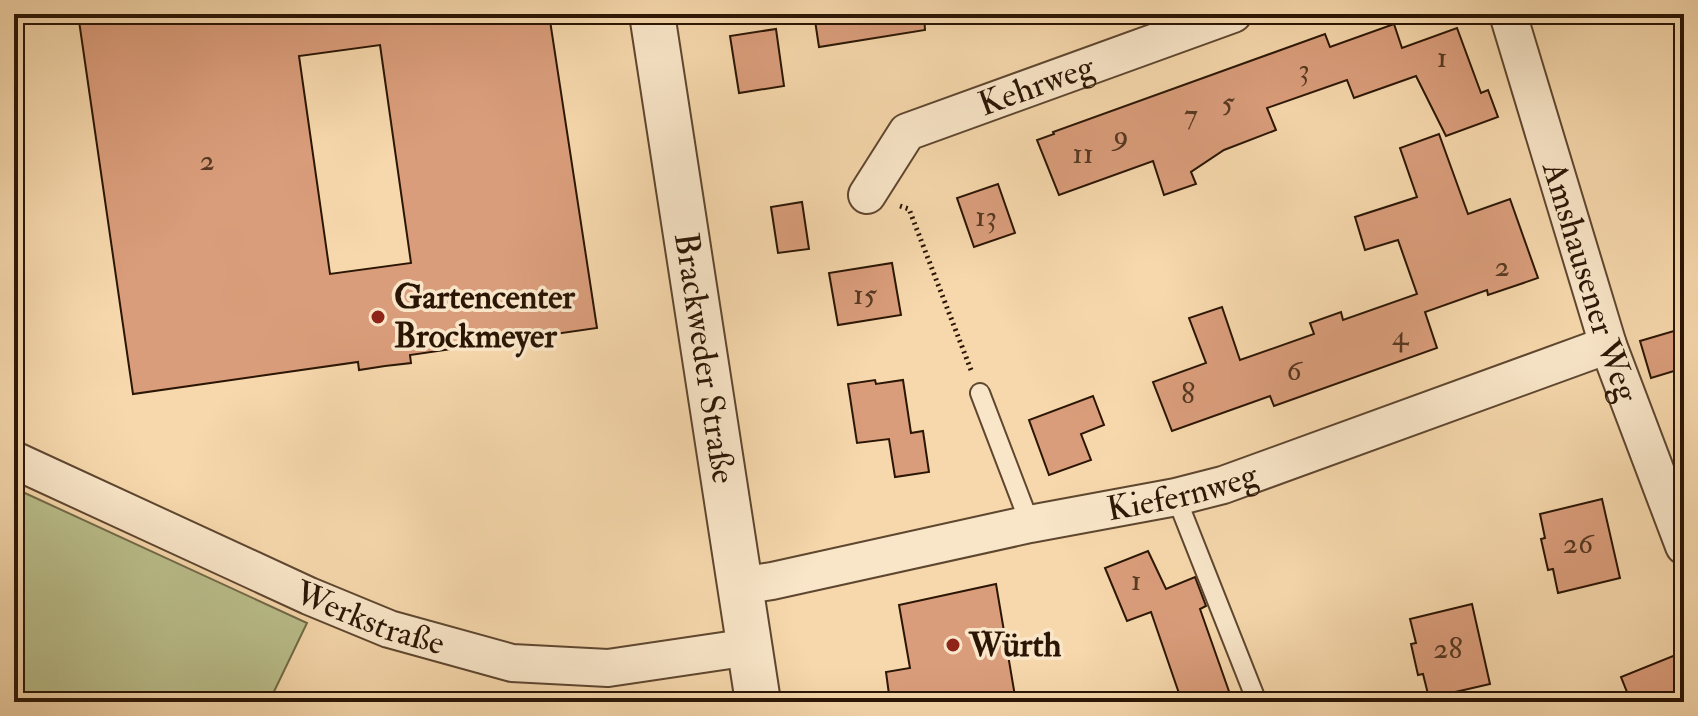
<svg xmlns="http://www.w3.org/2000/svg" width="1698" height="716" viewBox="0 0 1698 716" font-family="'IM FELL Double Pica',serif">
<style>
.green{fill:#babf8c;stroke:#726a48;stroke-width:2}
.building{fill:#da9d7b;stroke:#2b1605;stroke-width:2;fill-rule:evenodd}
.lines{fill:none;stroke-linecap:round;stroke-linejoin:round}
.service-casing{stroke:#5e462f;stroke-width:22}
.minor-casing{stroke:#5e462f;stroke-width:40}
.tertiary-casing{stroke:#5e462f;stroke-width:48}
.path{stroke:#2b1605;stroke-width:5;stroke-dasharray:2 4;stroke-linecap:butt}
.service{stroke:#f9e6c9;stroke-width:18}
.minor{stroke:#f9e6c9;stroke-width:36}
.tertiary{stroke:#f9e6c9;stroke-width:44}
.poi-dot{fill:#8f2418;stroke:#f9e6c9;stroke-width:3}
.labels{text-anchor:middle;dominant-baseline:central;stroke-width:7;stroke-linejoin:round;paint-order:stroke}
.number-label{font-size:30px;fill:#573822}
.street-label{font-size:34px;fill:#2b1605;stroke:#f9e6c9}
.poi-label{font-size:34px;font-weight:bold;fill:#2b1605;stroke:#f9e6c9;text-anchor:start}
</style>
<rect width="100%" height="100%" fill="#f6d8ac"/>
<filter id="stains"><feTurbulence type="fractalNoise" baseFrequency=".0025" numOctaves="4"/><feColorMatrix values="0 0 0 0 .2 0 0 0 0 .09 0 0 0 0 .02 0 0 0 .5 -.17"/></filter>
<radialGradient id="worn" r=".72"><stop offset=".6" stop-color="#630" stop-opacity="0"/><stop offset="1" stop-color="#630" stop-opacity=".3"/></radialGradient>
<!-- green -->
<path class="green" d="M 14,488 L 307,623 L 269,702 L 14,702 Z"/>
<!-- building -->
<g class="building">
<path d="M 78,14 L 549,14 L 597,328 L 410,355 L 411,363 L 385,366 L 359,370 L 358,362 L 133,394 ZM 380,45 L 411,263 L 330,274 L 299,56 Z"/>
<path d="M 814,14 L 924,14 L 925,30 L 819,47 Z"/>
<path d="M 1394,24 L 1402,48 L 1457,28 L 1481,93 L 1488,90 L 1498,117 L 1446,136 L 1416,76 L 1354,98 L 1347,80 L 1267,108 L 1276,130 L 1224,150 L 1191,172 L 1196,184 L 1164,195 L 1153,161 L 1059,195 L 1037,140 L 1054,134 L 1053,132 L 1325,34 L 1330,47 Z"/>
<path d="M 776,29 L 784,86 L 739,93 L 730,36 Z"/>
<path d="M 1439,134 L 1468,214 L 1510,199 L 1538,278 L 1488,295 L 1487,290 L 1425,312 L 1437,348 L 1274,406 L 1270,396 L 1172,431 L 1153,382 L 1206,363 L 1189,318 L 1222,307 L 1240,360 L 1314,334 L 1310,323 L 1341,312 L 1343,320 L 1417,294 L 1398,240 L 1365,250 L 1355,217 L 1417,197 L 1400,148 Z"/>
<path d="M 998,184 L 1015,233 L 974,247 L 957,198 Z"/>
<path d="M 802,202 L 809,249 L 778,253 L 771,207 Z"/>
<path d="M 892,263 L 901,315 L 838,325 L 829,273 Z"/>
<path d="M 1684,328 L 1684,368 L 1651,378 L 1640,341 Z"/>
<path d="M 875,380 L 876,384 L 903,380 L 911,433 L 923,431 L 929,472 L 895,477 L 889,439 L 857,443 L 848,384 Z"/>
<path d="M 1093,396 L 1104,425 L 1081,434 L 1091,460 L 1049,475 L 1029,420 Z"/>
<path d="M 1602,499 L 1620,578 L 1558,593 L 1553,569 L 1548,570 L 1541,539 L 1545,538 L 1540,514 Z"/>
<path d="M 1148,551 L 1166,589 L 1195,577 L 1206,606 L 1200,609 L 1231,697 L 1215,702 L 1182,702 L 1151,612 L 1127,621 L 1105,568 Z"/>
<path d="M 996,584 L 1016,702 L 890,702 L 886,672 L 910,668 L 899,605 Z"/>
<path d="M 1472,604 L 1490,684 L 1429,698 L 1423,674 L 1418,675 L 1411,644 L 1416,643 L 1410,619 Z"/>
<path d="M 1678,654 L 1684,669 L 1684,702 L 1631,702 L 1621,677 Z"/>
</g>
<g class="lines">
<!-- service casing -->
<g class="service-casing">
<g id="service">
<path d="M 980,393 L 1030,524"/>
<path d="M 1176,497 L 1257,702"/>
</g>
</g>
<!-- minor casing -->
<g class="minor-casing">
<g id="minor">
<path id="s1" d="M 1508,14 L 1608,345 L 1684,546"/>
<path id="s2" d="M 867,195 L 907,132 L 1233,14"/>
<path id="s3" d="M 14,460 L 309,596 L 389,629 L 512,663 L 608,668 L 750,647"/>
<path id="s4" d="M 740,586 L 772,581 L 1030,524 L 1176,497 L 1223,485 L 1608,345"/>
</g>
</g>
<!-- tertiary casing -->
<g class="tertiary-casing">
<g id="tertiary">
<path id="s5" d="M 652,14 L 758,702"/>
</g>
</g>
<!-- path -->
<path class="path" d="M 900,206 L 909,209 L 971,370"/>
<!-- service -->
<use href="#service" class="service"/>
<!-- minor -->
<use href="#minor" class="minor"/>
<!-- tertiary -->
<use href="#tertiary" class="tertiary"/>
</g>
<!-- markers -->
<g class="poi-dot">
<circle cx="378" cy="317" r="8"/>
<circle cx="953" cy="645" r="8"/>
</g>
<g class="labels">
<!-- number labels -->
<g class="number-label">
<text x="1442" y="57">1</text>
<text x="1304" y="69">3</text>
<text x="1228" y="102">5</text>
<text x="1191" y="114">7</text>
<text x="1121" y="135">9</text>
<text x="1083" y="153">11</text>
<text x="207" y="160">2</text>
<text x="986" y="216">13</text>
<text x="1502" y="266">2</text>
<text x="865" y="294">15</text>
<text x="1400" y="335">4</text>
<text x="1294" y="370">6</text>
<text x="1188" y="393">8</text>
<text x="1578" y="543">26</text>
<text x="1136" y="580">1</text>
<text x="1448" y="648">28</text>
</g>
<!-- street labels -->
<g class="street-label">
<text stroke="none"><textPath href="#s2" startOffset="212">Kehrweg</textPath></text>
<text stroke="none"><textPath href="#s1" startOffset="280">Amshausener Weg</textPath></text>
<text stroke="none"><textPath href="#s5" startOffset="348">Brackweder Straße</textPath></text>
<text stroke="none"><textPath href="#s4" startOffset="452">Kiefernweg</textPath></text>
<text stroke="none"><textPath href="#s3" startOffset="390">Werkstraße</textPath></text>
</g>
<!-- poi labels -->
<g class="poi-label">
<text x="394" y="297">Gartencenter<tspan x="394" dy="39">Brockmeyer</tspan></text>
<text x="969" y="645">Würth</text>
</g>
</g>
<!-- margin -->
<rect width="1698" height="716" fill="none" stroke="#f6d8ac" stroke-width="48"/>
<rect x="16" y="16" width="1666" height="684" fill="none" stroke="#2b1605" stroke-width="4"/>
<rect x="24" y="24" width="1650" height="668" fill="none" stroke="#2b1605" stroke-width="2"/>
<rect width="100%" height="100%" filter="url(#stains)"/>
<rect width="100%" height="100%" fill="url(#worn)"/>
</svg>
